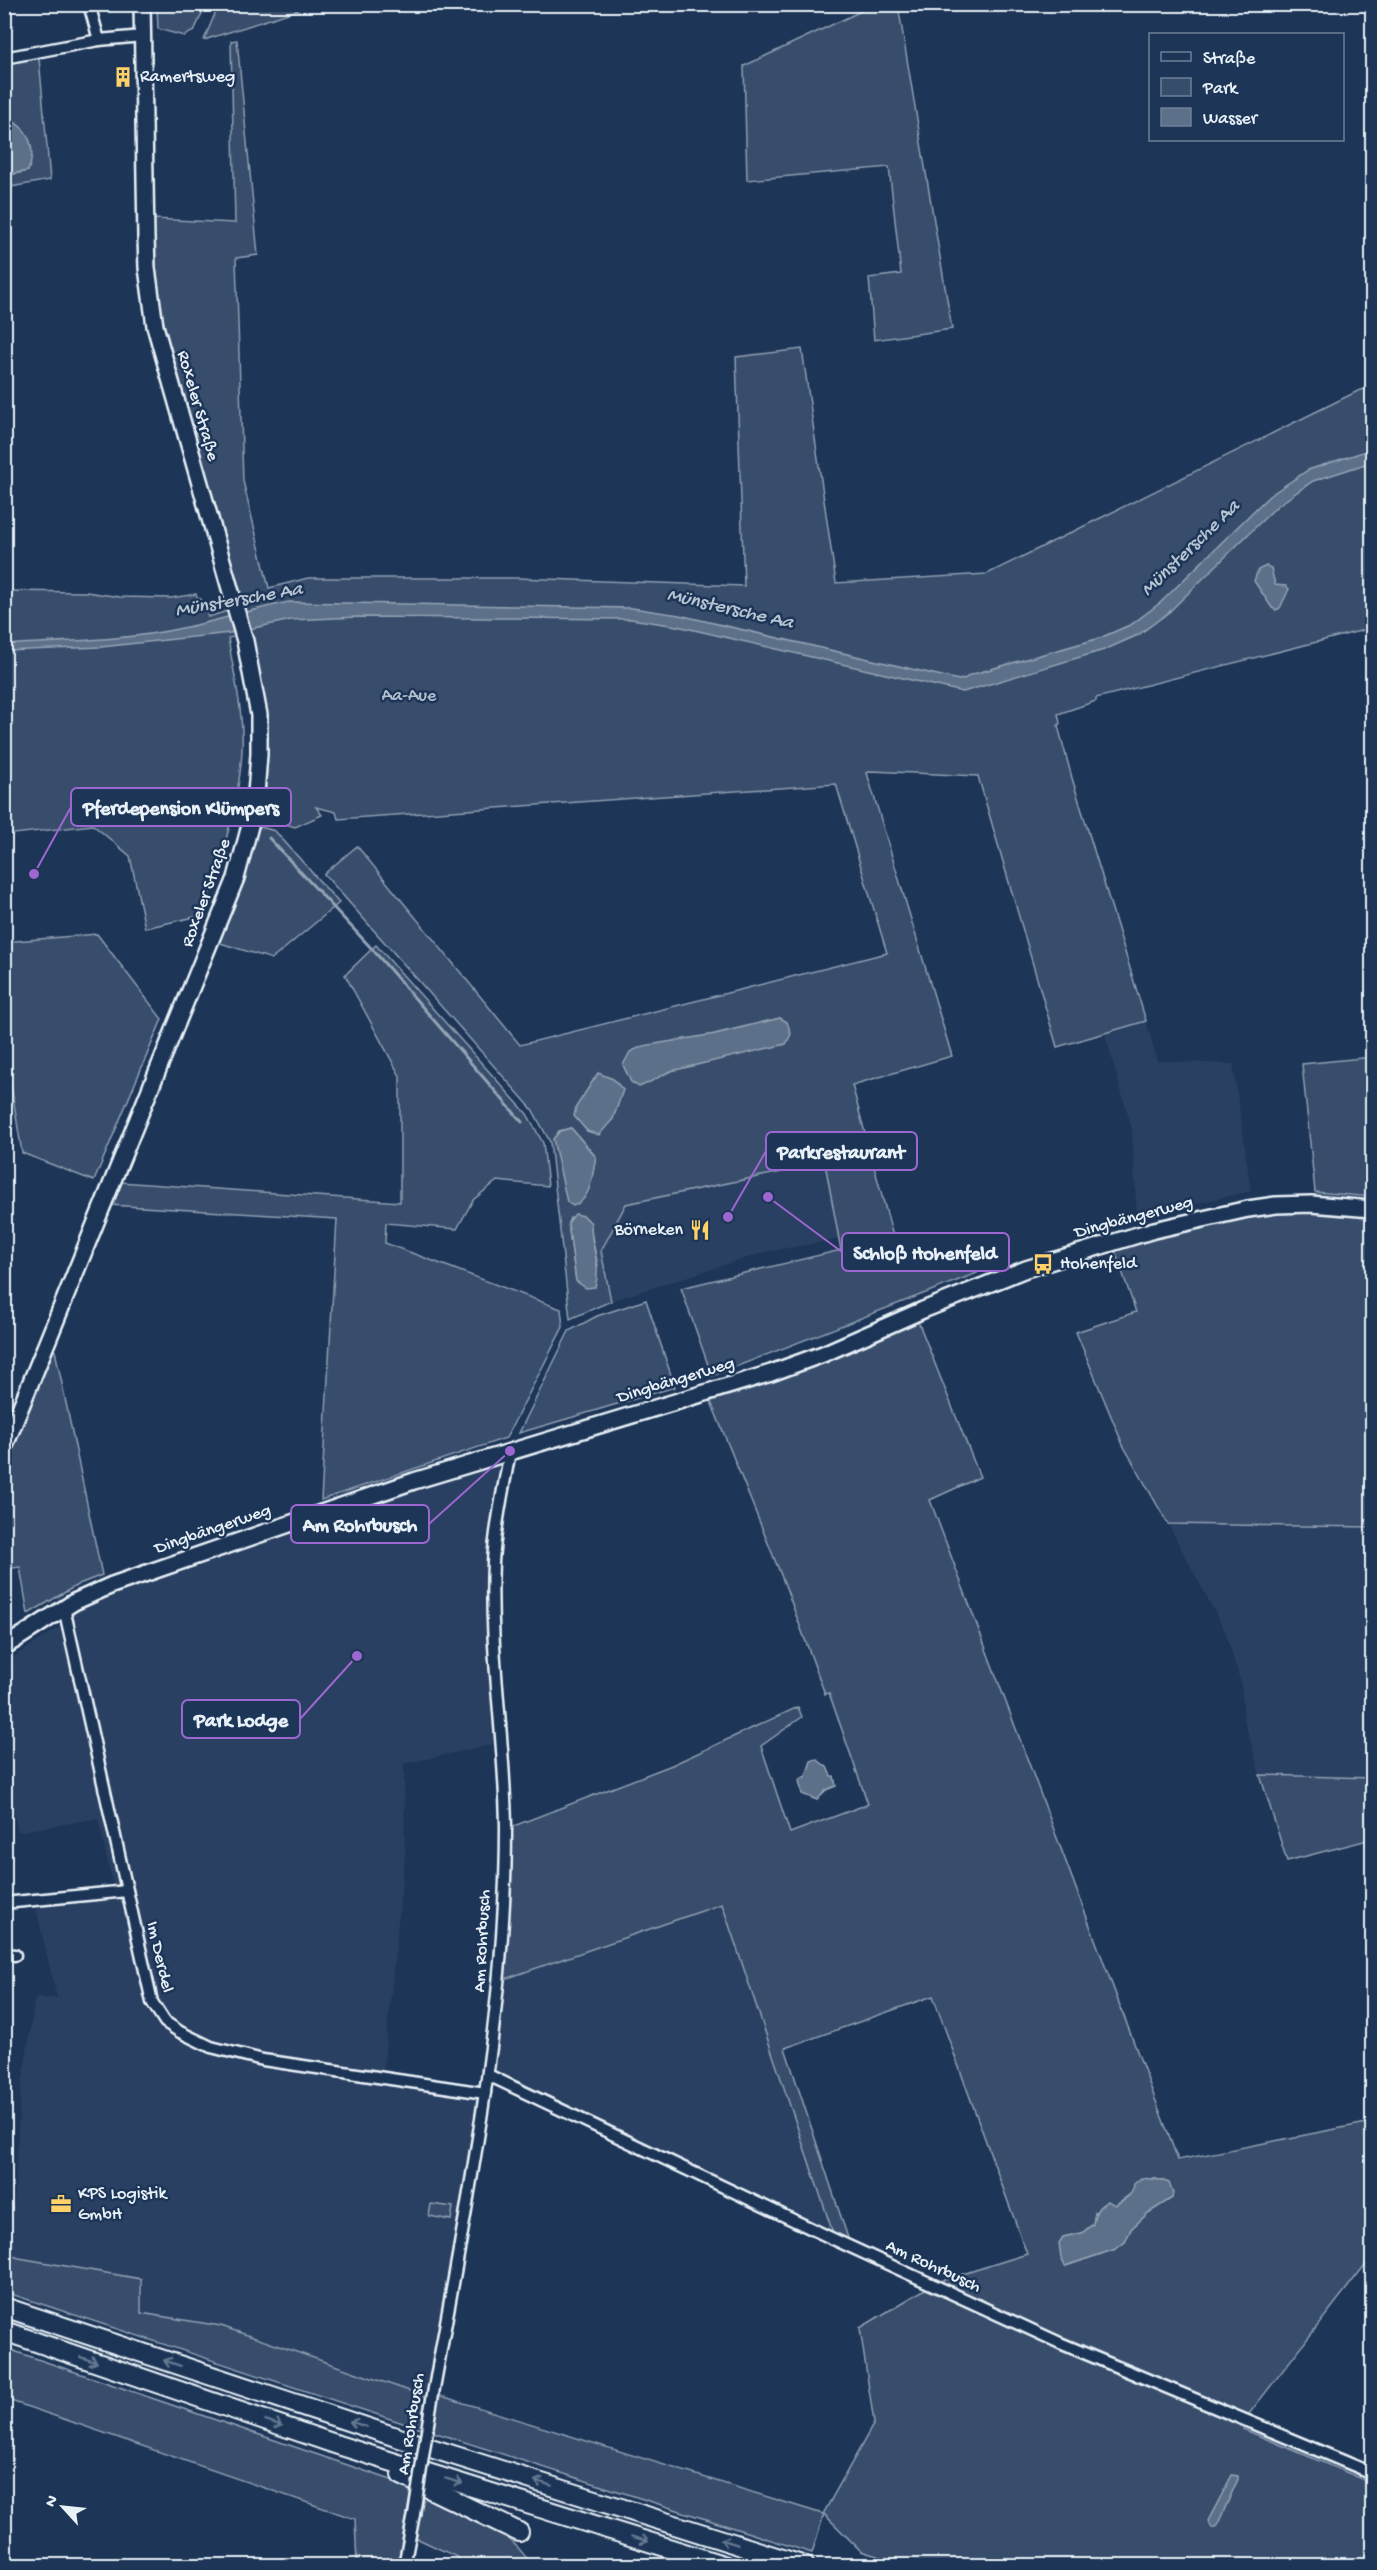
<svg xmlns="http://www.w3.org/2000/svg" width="1377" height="2570" viewBox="0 0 1377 2570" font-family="'Gochi Hand',sans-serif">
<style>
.built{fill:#2a4162}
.green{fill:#374d6c;stroke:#909fb2;stroke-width:1.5;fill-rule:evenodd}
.water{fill:#5d7089;stroke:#95a4b5;stroke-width:1.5}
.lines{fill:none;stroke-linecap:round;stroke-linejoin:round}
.stream{stroke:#95a4b5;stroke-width:3}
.street-casing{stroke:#e8f1f8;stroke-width:15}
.secondary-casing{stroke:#e8f1f8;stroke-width:20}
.highway-casing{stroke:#e8f1f8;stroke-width:22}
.street{stroke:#1d3557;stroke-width:10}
.secondary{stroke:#1d3557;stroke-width:15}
.highway{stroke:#1d3557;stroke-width:18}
.street-bridge-casing{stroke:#e8f1f8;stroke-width:15;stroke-linecap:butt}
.street-bridge{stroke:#1d3557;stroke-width:10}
.oneway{stroke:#64778f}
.labels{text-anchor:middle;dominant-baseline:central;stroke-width:5;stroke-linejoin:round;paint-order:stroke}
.poi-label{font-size:18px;fill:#e8f1f8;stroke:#1d3557;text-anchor:start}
.street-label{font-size:18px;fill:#e8f1f8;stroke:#1d3557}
.park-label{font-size:18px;fill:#b3c0ce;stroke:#1d3557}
.water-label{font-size:20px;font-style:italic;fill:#b7c4d1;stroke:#1d3557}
.leader{fill:none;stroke:#9c67d0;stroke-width:2}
.callout-dot{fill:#9c67d0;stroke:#1d3557;stroke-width:2}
.callout{fill:#1d3557;stroke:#9c67d0;stroke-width:2}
.callout-label{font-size:20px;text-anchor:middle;font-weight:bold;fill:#e8f1f8}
</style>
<rect width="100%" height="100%" fill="#1d3557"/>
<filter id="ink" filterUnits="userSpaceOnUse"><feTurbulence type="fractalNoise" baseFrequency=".0167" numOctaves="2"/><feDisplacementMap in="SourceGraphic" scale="12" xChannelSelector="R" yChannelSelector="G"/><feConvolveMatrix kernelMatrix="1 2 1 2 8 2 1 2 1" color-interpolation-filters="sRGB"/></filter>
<g filter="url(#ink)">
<!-- built -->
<g class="built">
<path d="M 1146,1021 L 1157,1061 L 1233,1064 L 1251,1191 L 1137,1217 L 1132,1129 L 1105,1034 Z"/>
<path d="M 825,1163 L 839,1239 L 765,1252 L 611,1301 L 601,1251 L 626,1204 Z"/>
<path d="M 504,1458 L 491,1665 L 494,1744 L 404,1764 L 405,1853 L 382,2083 L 479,2097 L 427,2397 L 221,2326 L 140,2313 L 5,2253 L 5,2204 L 14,2204 L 20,2098 L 35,1998 L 57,1998 L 33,1895 L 113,1885 L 98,1818 L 18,1832 L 5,1775 L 5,1662 L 68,1622 L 87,1601 Z"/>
<path d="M 1168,1524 L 1372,1527 L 1372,1778 L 1260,1775 L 1244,1719 L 1241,1683 L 1225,1631 Z"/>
<path d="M 722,1904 L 833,2233 L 495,2074 L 505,1979 Z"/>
</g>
<!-- green -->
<g class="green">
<path d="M 219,4 L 297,5 L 298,10 L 204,40 Z"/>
<path d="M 157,5 L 159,4 L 206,5 L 194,31 L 184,36 L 158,29 Z"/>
<path d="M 874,5 L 898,5 L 952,329 L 874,340 L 869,278 L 901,274 L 889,167 L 747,180 L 744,66 Z"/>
<path d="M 237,40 L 258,255 L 236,258 L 243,481 L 269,588 L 308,578 L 517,578 L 744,586 L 736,357 L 802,349 L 836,583 L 987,574 L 1358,391 L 1372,387 L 1372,628 L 1096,698 L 1096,701 L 1058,714 L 1060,723 L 1058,726 L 1072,778 L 1146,1021 L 1057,1047 L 978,776 L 871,771 L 867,773 L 952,1056 L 852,1085 L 894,1240 L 931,1238 L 977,1273 L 712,1376 L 681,1288 L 841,1250 L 825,1163 L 626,1204 L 601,1251 L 611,1301 L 570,1319 L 550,1142 L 532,1109 L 324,874 L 357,846 L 520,1045 L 887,953 L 836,784 L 338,819 L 336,812 L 316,807 L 322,815 L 295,827 L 261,816 L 266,754 L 256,659 L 250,634 L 228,638 C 234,675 244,714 242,751 C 239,808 219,862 203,915 L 145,928 L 130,856 L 93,825 L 5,835 L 5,591 L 86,592 L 120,597 L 171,598 L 196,594 L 198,599 L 201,599 L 208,617 L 243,606 L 155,292 L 153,219 L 235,223 L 231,41 ZM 780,1018 L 671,1071 L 660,1075 L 715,1034 ZM 571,1128 L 596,1157 L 590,1185 L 564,1181 L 554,1139 L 559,1131 ZM 570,1218 L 591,1223 L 591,1232 L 598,1266 L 576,1281 L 568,1223 Z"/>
<path d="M 39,58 L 50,180 L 5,188 L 5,176 L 28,171 L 10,119 L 5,121 L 5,64 Z"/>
<path d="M 257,826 L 275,831 L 339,903 L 272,959 L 217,942 Z"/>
<path d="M 97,934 L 162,1019 L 94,1181 L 22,1153 L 5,1047 L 4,942 Z"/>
<path d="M 376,945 L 527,1114 L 543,1143 L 548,1186 L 497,1181 L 473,1200 L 457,1229 L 386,1223 L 385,1243 L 561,1309 L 563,1327 L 506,1438 L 321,1500 L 337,1219 L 110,1205 L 120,1182 L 400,1202 L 400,1076 L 345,975 Z"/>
<path d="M 1372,1057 L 1372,1197 L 1315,1192 L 1302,1064 Z"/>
<path d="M 1311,1212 L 1372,1216 L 1372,1527 L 1168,1524 L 1123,1445 L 1076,1332 L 1136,1312 L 1114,1248 L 1247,1213 Z"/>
<path d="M 646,1300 L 675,1387 L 519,1433 L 569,1331 L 597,1316 Z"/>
<path d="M 916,1316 L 980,1477 L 930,1500 L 1178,2160 L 1372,2122 L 1372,2256 L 1245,2419 L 1243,2429 L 1372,2483 L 1372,2565 L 906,2565 L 861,2551 L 824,2514 L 812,2553 L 433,2432 L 438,2395 L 823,2514 L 874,2423 L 860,2328 L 937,2282 L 1027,2254 L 933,1996 L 785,2048 L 849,2241 L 833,2233 L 722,1904 L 505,1979 L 511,1827 L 672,1765 L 798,1707 L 802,1717 L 761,1746 L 790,1833 L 868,1804 L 829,1693 L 825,1694 L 785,1585 L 709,1397 ZM 1153,2178 L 1169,2183 L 1172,2198 L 1148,2213 L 1131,2229 L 1125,2242 L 1115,2249 L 1066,2266 L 1063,2237 L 1082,2233 L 1093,2224 L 1095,2212 L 1115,2205 Z"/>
<path d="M 53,1341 L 102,1575 L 79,1584 L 28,1614 L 20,1567 L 5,1569 L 4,1466 Z"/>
<path d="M 1260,1775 L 1372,1778 L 1372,1839 L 1287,1861 Z"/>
<path d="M 431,2204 L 453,2207 L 451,2220 L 429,2216 Z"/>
<path d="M 5,2253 L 19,2258 L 141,2279 L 141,2313 L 221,2326 L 427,2397 L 421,2429 L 5,2292 Z"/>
<path d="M 5,2348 L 412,2487 L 398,2565 L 357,2565 L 355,2519 L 5,2399 Z"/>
<path d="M 424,2493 C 460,2509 511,2529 531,2565 L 465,2565 L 457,2557 L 416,2538 Z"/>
</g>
<!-- water -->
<g class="water">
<path d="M 9,119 C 30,129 37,150 28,171 L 5,175 L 5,121 Z"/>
<path d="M 1372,449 L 1372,462 L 1313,481 L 1277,506 L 1168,613 L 1138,635 L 1104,650 L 963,692 L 677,626 L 631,619 L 358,617 L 291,620 L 230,633 L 101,647 L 5,651 L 5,645 C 63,641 125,641 182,628 C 218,621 253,609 289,602 L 632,608 L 679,615 L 959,680 L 964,679 L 970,675 L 1100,638 L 1132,624 L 1160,603 L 1269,496 L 1308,470 Z"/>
<path d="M 1266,566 L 1271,568 L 1275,585 L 1286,586 L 1289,589 L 1280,608 L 1276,610 L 1272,608 L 1254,581 L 1258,570 Z"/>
<path d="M 780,1018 L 787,1022 L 791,1034 L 786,1044 L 671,1071 C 659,1076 651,1083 639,1087 L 631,1082 L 623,1065 L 630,1052 L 643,1046 L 715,1034 Z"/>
<path d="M 598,1073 L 613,1079 L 623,1090 L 613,1119 L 599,1135 L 587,1131 L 574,1116 L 576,1107 Z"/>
<path d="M 571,1128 L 596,1157 C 592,1174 592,1200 573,1206 L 567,1202 L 553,1139 L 560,1131 Z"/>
<path d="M 575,1214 L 584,1216 L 591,1223 C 590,1245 602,1264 595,1287 L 586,1288 L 576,1281 L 568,1223 Z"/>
<path d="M 816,1759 L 827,1767 L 831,1776 L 834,1776 L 836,1786 L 826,1790 L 817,1800 L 802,1794 L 799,1780 L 806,1776 L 811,1761 Z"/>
<path d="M 1141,2178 L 1161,2180 L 1169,2183 L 1173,2193 L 1172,2198 L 1148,2213 L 1131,2229 L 1125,2242 L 1116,2249 L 1065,2266 L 1061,2258 L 1059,2243 L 1063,2237 L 1082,2233 L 1093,2224 C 1095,2212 1097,2207 1108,2201 L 1115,2205 C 1125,2199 1133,2196 1134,2184 Z"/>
<path d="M 1232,2475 L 1238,2476 L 1238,2479 L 1217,2526 L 1212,2528 L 1208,2521 Z"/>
</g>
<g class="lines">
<!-- stream -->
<path class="stream" d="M 269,838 L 373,950 L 522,1122"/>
<!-- street casing -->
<g class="street-casing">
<g id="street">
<path d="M 89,4 L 99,40"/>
<path d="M 4,58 L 99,40 L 143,36"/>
<path d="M 64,1608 L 152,2002 L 165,2022 L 180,2032 L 211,2047 L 263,2060 L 485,2093"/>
<path d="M 4,1903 L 127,1891"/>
<path d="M 4,1954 L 15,1955"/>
<path d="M 488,2075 L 831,2238 L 1060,2343 L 1372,2473"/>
<path d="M 430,2411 C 464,2218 506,2025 506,1828 C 505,1740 489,1651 493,1562 C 495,1525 504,1487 510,1451"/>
<path d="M 404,2566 L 414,2514"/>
</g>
</g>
<!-- secondary casing -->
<g class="secondary-casing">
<g id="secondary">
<path d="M 4,1448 L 236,878 L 255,807 L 259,754 L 259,715 L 245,641 L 155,326 L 147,268 L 146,238 L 142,4"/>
<path d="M 4,1647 L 74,1602 L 112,1585 L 414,1481 L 771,1373 L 823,1354 L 923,1310 L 1026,1269 L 1154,1230 L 1248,1209 L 1276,1205 L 1311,1204 L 1372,1209"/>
</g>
</g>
<!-- highway casing -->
<g class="highway-casing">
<g id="highway">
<path d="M 4,2307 L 402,2439 L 805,2566"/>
<path d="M 4,2331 L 338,2445 L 726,2566"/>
<path d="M 401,2475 L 519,2532"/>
</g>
</g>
<!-- street -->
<use href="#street" class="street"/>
<!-- secondary -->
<use href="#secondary" class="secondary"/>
<!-- highway -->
<use href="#highway" class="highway"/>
<!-- street-bridge casing -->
<g class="street-bridge-casing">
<path id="street-bridge" d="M 414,2514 L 430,2411"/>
</g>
<!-- street-bridge -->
<use href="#street-bridge" class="street-bridge"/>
</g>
<!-- one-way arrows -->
<defs><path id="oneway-shaft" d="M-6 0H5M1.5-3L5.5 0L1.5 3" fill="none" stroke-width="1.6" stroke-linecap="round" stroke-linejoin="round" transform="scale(1.5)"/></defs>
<g class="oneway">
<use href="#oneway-shaft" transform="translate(89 2360) rotate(19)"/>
<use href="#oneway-shaft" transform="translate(172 2363) rotate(-162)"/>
<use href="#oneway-shaft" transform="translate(274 2423) rotate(19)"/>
<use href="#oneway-shaft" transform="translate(358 2424) rotate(-162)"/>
<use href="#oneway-shaft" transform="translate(454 2481) rotate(17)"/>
<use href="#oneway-shaft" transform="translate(543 2483) rotate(-163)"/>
<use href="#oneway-shaft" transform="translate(640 2539) rotate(17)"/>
<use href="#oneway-shaft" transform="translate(729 2542) rotate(-163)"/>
</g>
</g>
<!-- icons -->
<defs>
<g id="building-bare" transform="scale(1.62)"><path d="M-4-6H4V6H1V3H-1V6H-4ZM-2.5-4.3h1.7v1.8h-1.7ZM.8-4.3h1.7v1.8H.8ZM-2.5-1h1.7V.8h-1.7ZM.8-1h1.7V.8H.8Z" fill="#ffd166" stroke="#1d3557" stroke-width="2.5" paint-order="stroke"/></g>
<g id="restaurant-bare" transform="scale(1.62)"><path d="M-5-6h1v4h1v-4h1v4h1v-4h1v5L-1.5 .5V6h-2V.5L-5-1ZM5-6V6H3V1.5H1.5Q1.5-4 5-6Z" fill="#ffd166" stroke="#1d3557" stroke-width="2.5" paint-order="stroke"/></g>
<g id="bus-bare" transform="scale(1.62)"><path d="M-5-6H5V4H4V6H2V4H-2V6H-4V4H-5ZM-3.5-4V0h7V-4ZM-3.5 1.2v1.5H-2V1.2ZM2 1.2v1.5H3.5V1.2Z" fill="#ffd166" stroke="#1d3557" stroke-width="2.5" paint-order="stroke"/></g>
<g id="office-bare" transform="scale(1.62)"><path d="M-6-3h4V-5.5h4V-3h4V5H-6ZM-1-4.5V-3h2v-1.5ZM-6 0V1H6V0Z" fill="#ffd166" stroke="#1d3557" stroke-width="2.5" paint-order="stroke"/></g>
</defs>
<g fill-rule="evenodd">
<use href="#building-bare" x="123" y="77"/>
<use href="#restaurant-bare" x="700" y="1230"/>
<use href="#bus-bare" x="1043" y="1264"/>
<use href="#office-bare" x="61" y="2204"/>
</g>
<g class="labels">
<!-- poi labels -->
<g class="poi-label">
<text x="140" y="77">Ramertsweg</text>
<text x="683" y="1230" text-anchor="end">Börneken</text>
<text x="1060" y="1264">Hohenfeld</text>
<text x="78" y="2194">KPS Logistik<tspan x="78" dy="21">GmbH</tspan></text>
</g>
<!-- street labels -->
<g class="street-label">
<text transform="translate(197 406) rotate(74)">Roxeler Straße</text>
<text transform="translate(207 893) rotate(-70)">Roxeler Straße</text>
<text transform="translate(1134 1218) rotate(-15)">Dingbängerweg</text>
<text transform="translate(676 1381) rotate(-17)">Dingbängerweg</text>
<text transform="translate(213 1530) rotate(-19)">Dingbängerweg</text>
<text transform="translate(483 1941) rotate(-87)">Am Rohrbusch</text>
<text transform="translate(159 1957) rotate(77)">Im Derdel</text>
<text transform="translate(933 2267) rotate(25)">Am Rohrbusch</text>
<text transform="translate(412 2424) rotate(-81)">Am Rohrbusch</text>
</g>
<!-- park labels -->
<g class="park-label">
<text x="409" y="696">Aa-Aue</text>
</g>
<!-- water labels -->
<g class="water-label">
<text transform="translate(1191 549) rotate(-44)">Münstersche Aa</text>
<text transform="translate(239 601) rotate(-10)">Münstersche Aa</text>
<text transform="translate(730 610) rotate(13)">Münstersche Aa</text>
</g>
</g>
<!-- callouts -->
<path class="leader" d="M34 874L71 807M728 1217L766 1151M768 1197L842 1252M510 1451L429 1524M357 1656L300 1719"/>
<g class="callout-dot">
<circle cx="34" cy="874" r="6"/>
<circle cx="728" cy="1217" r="6"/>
<circle cx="768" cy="1197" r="6"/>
<circle cx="510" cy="1451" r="6"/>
<circle cx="357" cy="1656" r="6"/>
</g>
<g class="callout">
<rect x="71" y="788" width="220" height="38" rx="6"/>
<rect x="766" y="1132" width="151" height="38" rx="6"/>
<rect x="842" y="1233" width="167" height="38" rx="6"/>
<rect x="291" y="1505" width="138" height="38" rx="6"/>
<rect x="182" y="1700" width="118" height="38" rx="6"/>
</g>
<g class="callout-label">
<text x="181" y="814">Pferdepension Klümpers</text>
<text x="841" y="1158">Parkrestaurant</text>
<text x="925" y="1259">Schloß Hohenfeld</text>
<text x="360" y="1531">Am Rohrbusch</text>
<text x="241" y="1726">Park Lodge</text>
</g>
<!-- margin -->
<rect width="1377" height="2570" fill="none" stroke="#1d3557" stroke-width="24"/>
<rect x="12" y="12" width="1353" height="2546" fill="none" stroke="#e8f1f8" stroke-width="2" filter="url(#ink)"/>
<!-- legend -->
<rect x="1149" y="33" width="195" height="108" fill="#1d3557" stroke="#6e8097" stroke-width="1.5"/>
<rect x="1161" y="52" width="30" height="9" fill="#1d3557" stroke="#6e8097" stroke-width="1.5"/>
<text x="1203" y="63" font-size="18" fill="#e8f1f8">Straße</text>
<rect x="1161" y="78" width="30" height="18" fill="#374d6c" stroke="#6e8097" stroke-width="1.5"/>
<text x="1203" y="93" font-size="18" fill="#e8f1f8">Park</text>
<rect x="1161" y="108" width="30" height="18" fill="#5d7089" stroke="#6e8097" stroke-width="1.5"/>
<text x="1203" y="123" font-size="18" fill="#e8f1f8">Wasser</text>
<!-- north arrow -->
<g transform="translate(63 2507) rotate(297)" stroke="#1d3557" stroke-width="4.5" paint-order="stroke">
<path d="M0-4.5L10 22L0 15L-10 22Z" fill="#e8f1f8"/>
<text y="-9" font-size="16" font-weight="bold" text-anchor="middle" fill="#e8f1f8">N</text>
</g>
</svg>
